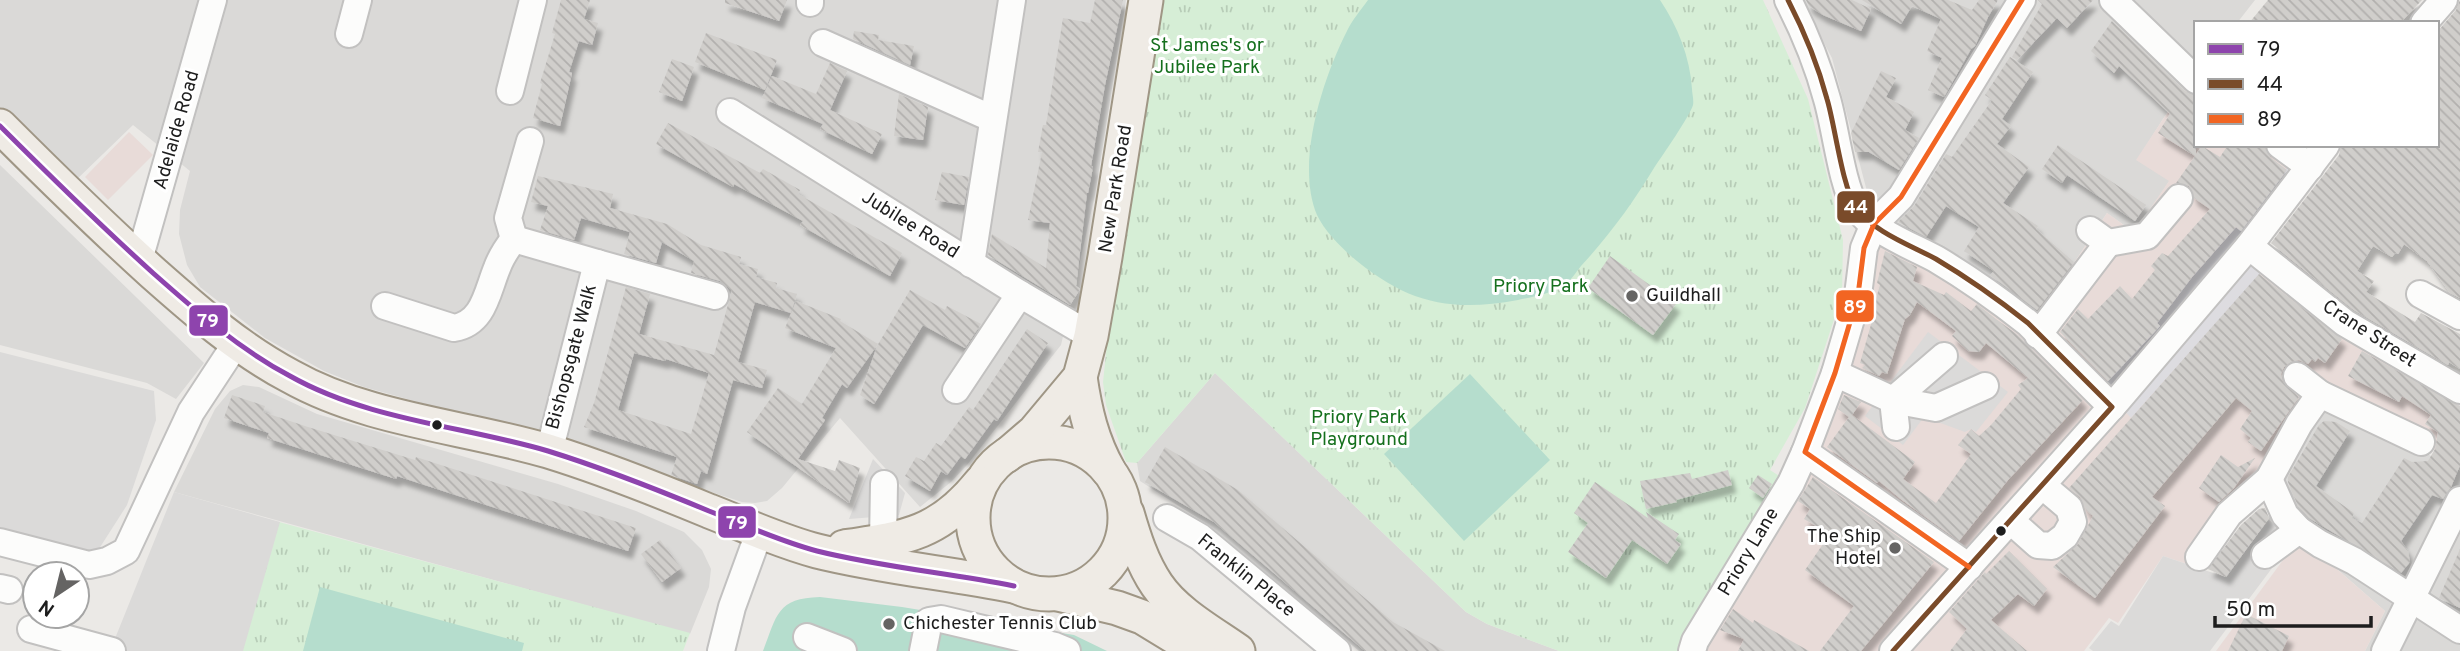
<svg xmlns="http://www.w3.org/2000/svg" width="2460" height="651" viewBox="0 0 2460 651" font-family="Overpass,sans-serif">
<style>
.residential{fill:#dad9d7}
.commercial{fill:#e8dbd8}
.park{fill:url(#park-tufts)}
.pitch{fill:#b5ddcd}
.parking{fill:#dbdad9}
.plaza{fill:#dddce0}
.building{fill:url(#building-back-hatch);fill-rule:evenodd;filter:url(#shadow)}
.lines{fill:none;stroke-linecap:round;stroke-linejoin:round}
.minor-casing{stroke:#c2c1c0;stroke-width:30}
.major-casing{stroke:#9f9685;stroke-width:37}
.minor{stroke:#fcfcfb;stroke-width:26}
.major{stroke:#efebe5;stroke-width:33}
.bus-1-casing{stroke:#fff;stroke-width:10}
.bus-2-casing{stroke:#fff;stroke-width:10}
.bus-3-casing{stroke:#fff;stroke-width:10}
.bus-1{stroke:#8e44ad;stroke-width:5}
.bus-2{stroke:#7a4b2a;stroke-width:5}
.bus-3{stroke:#f26522;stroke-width:5}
.poi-dot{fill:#656463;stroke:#fff;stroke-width:2.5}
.bus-dot{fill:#1d1d1d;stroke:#fff;stroke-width:2.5}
.labels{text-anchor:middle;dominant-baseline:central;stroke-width:6;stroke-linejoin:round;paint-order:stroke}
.park-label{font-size:19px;fill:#16701e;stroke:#fff}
.street-label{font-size:19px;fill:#1d1d1d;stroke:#fff}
.poi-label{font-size:19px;fill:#1d1d1d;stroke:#fff;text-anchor:start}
.line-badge{stroke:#fff;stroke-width:2.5}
.badge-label{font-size:19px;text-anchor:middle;font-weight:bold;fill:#fff}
</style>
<defs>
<pattern id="park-tufts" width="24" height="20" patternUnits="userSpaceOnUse" patternTransform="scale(1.75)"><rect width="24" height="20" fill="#d6eed6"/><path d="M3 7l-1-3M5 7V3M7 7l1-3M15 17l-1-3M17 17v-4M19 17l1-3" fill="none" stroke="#b7ccb7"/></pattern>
<pattern id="building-back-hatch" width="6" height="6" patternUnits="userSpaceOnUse" patternTransform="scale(1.75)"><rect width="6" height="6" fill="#d0cecb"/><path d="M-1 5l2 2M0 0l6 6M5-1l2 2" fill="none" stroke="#b2b0ae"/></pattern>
<filter id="shadow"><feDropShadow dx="4.5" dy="8" stdDeviation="2" flood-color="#0004"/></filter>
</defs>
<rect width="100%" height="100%" fill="#ebe9e6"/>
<!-- residential -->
<g class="residential">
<path d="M 0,0 L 1126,0 L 1095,195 L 1061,345 L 967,465 L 951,482 L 920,507 L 840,418 L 782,488 L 767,501 L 755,503 L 742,502 L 525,432 L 364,387 L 324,371 L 265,338 L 200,287 L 187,265 L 179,234 L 180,210 L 190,171 L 133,125 L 73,183 L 0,109 Z"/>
<path d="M 1801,0 L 2255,0 L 2237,23 L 2196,23 L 2196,78 L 2170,108 L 2137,160 L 2170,180 L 2139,226 L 2128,228 L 2107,213 L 2072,266 L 2033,316 L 1890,226 L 1869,199 L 1832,58 Z"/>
<path d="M 0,165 L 204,363 L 176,399 L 147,383 L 0,345 Z"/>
<path d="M 1215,373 L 1466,612 L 1487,624 L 1559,651 L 1359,651 L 1210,526 L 1140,481 L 1137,463 Z"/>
<path d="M 243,385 L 259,387 L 317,414 L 558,484 L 636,511 L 684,532 L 702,550 L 711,569 L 709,587 L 690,634 L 174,492 L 215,409 L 230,391 Z"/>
<path d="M 2312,394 L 2460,471 L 2460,651 L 2365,651 L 2385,611 L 2281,520 L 2259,475 Z"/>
</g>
<!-- commercial -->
<g class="commercial">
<path d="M 2196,78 L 2196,145 L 2326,145 L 2249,247 L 2460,392 L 2460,464 L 2315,382 L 2229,514 L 2193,566 L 2163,556 L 2118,623 L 2109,618 L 2084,651 L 1693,651 L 1791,483 L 1874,224 L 2028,323 L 2072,266 L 2107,213 L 2128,228 L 2139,225 L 2169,181 L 2136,160 L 2171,107 Z"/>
<path d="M 129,132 L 153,155 L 108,200 L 85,177 Z"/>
<path d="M 2300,537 L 2385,611 L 2365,651 L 2216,651 Z"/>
</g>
<!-- park -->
<g class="park">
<path d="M 1161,0 L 1763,0 L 1808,99 L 1843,240 L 1842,295 L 1805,408 L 1770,470 L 1787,481 L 1680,651 L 1559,651 L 1487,624 L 1466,612 L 1215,373 L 1137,463 L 1126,462 L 1106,405 L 1103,382 L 1108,335 L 1141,143 Z"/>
<path d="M 279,522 L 690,633 L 683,651 L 242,651 Z"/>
</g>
<!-- pitch -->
<g class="pitch">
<path d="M 1368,0 L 1660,0 C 1678,27 1690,57 1692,89 C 1692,93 1694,100 1693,105 C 1690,116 1662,156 1654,168 C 1633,203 1608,237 1581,266 C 1576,272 1570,282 1563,286 C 1550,294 1532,297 1518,300 C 1448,313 1405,302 1351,256 C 1339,245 1324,230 1317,215 C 1295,163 1323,78 1347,31 C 1352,20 1361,10 1368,0 Z"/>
<path d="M 1470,374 L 1550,460 L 1464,541 L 1384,454 Z"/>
<path d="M 320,587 L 524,643 L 522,651 L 303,651 Z"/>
<path d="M 820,597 L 902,607 L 1074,635 L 1107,651 L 763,651 C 777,615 777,598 820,597 Z"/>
</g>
<!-- parking -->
<g class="parking">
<path d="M 1928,332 L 2008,392 L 1976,432 L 1971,429 L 1965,432 L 1924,417 L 1903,445 L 1865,416 Z"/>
<path d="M 0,352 L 154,391 L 156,420 L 127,505 L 97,552 L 0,529 Z"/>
<path d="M 873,459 L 905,493 L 899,515 L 849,519 Z"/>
<path d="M 174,492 L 280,522 L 243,651 L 110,651 Z"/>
<path d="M 2269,520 L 2293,540 L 2210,651 L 2093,651 L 2089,648 L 2111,621 L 2119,626 L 2163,556 L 2225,577 Z"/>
</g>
<!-- plaza -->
<path class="plaza" d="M 2313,145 L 2340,145 L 2268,244 L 2341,303 L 2392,336 L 2394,334 L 2460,374 L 2460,406 L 2414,377 L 2342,336 L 2260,274 L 2131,418 L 2103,386 L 2159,326 L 2157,323 L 2192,277 L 2236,227 L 2240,230 L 2298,153 L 2305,157 Z"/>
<!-- building -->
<g class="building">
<path d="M 561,0 L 590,0 L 584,19 L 598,23 L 592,45 L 579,41 L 569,72 L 572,73 L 560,126 L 533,118 L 542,84 L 540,83 L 555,34 L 552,33 Z"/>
<path d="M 725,0 L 787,0 L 779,21 L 725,3 Z"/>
<path d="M 1095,0 L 1123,0 L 1105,85 L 1091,166 L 1093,167 L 1088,193 L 1087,193 L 1076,286 L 1080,289 L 1070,305 L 988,255 L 992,234 L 1046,268 L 1050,223 L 1028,220 L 1042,152 L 1038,152 L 1043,125 L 1046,125 L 1063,18 L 1090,23 Z"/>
<path d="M 1806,0 L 1852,0 L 1871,9 L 1861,31 L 1823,15 L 1809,6 Z"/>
<path d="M 1862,0 L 1948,0 L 1972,10 L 1979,0 L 1998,0 L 1988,17 L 1975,46 L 1971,49 L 1944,97 L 1928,90 L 1942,58 L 1927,51 L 1941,19 L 1912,6 L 1901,24 Z"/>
<path d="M 2038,0 L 2093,0 L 2067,28 L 2057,18 L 2017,60 L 2012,57 L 2042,4 Z"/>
<path d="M 2268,0 L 2422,0 L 2400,23 L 2249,23 Z"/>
<path d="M 2460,0 L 2460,298 L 2450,293 L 2427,261 L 2404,244 L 2398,254 L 2395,253 L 2392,257 L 2373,246 L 2357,271 L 2374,281 L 2366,292 L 2415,322 L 2421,313 L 2460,334 L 2460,369 L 2449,362 L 2448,365 L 2354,310 L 2271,243 L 2339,155 L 2341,145 L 2437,145 L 2437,32 L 2456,10 Z"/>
<path d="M 2112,21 L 2185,91 L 2196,95 L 2196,154 L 2202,146 L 2220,157 L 2228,145 L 2265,145 L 2270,157 L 2287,170 L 2241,231 L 2236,227 L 2192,277 L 2157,323 L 2160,326 L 2108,381 L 2060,332 L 2078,309 L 2088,319 L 2120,286 L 2132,299 L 2155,270 L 2151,266 L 2162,253 L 2168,256 L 2210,209 L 2194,198 L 2189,186 L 2176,183 L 2195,156 L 2158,133 L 2170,114 L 2119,66 L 2114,73 L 2091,51 Z"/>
<path d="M 854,31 L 879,35 L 878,40 L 914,46 L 910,65 L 853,39 Z"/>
<path d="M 706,33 L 777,60 L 765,90 L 695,62 Z"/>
<path d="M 2010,57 L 2033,72 L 2002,119 L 2011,126 L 1997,144 L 2029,167 L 2003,203 L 2038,226 L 2036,229 L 2074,262 L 2037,310 L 1990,275 L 1994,271 L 1964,251 L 1979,227 L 1946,206 L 1926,237 L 1898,222 L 1914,206 L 1946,154 L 1952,157 L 1992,100 L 1985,95 Z"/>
<path d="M 672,59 L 694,67 L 682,101 L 659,92 Z"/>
<path d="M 830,63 L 847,71 L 830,110 L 882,134 L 872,154 L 820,129 L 823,124 L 762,98 L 772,76 L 816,94 Z"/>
<path d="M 1881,71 L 1896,78 L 1886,97 L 1914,112 L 1905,130 L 1919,138 L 1899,170 L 1869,152 L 1855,152 L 1851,133 Z"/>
<path d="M 899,94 L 928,107 L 923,140 L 894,136 Z"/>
<path d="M 668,123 L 760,173 L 763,169 L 800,190 L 798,194 L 902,253 L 890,276 L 800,225 L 803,221 L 734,184 L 733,187 L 656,144 Z"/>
<path d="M 2058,145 L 2146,205 L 2135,221 L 2067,175 L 2062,183 L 2042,169 Z"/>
<path d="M 942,172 L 969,177 L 964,205 L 935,200 Z"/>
<path d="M 538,176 L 613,194 L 610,208 L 667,224 L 701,245 L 741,257 L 739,264 L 758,269 L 756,277 L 777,283 L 776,288 L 797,294 L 791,313 L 755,302 L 738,362 L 767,370 L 762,388 L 733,380 L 707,474 L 701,471 L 697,484 L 671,475 L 677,457 L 584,427 L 594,403 L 626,287 L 650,294 L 639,334 L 714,355 L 732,290 L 720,281 L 691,273 L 694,261 L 662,242 L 656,263 L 624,254 L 630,232 L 581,218 L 574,240 L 540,230 L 548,206 L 531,202 ZM 634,353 L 665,361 L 666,359 L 709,373 L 691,434 L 618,410 Z"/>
<path d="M 1885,251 L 1917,267 L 1913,281 L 1944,295 L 1946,292 L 1971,311 L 1977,304 L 1996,319 L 2018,335 L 2083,400 L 2008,480 L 1959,541 L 1902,500 L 1879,481 L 1877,483 L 1827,447 L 1849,417 L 1838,409 L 1843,397 L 1844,395 L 1861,402 L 1852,415 L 1915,462 L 1903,479 L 1936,503 L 1971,454 L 1958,445 L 1971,429 L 1979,436 L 1991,425 L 2021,389 L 2018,385 L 2028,378 L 1986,343 L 1979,352 L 1968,351 L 1952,336 L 1956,331 L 1917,302 L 1910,315 L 1905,319 L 1887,374 L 1882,372 L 1879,376 L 1862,368 L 1865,365 L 1860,363 L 1876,307 L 1874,305 L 1880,285 L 1877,283 Z"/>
<path d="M 1610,256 L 1676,304 L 1653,335 L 1588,288 Z"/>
<path d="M 2259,274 L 2342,339 L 2325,363 L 2318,358 L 2315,362 L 2312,359 L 2308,364 L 2299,360 L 2291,362 L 2284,367 L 2281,374 L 2283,382 L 2299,397 L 2261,451 L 2248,442 L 2251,438 L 2240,429 L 2252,411 L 2236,398 L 2152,497 L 2165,506 L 2095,598 L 2053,567 L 2078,544 L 2093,516 L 2086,510 L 2080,497 L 2069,488 Z"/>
<path d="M 910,290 L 945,310 L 947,306 L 981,324 L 965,348 L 923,325 L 874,404 L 860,395 L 877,346 Z"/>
<path d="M 796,301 L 841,319 L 840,321 L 878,344 L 847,388 L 842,384 L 822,418 L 825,420 L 798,459 L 835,471 L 839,460 L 860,468 L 849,503 L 747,432 L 778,388 L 802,404 L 836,348 L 785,328 Z"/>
<path d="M 1027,329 L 1048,343 L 997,421 L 994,419 L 965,459 L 961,456 L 947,475 L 941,471 L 930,491 L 905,476 L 916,457 L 924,461 L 936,443 L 941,446 L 969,407 L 973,410 Z"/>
<path d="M 2362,351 L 2460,406 L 2460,465 L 2451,487 L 2443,499 L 2432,495 L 2401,541 L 2408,551 L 2410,562 L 2401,573 L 2309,518 L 2298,506 L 2288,482 L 2288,477 L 2319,425 L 2324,421 L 2336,422 L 2350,431 L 2316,486 L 2354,513 L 2352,518 L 2362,523 L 2404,458 L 2412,462 L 2428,461 L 2435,449 L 2438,432 L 2425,424 L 2431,415 L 2402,396 L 2399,402 L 2348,376 Z"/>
<path d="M 232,395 L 265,406 L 263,412 L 308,427 L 415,460 L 416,457 L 636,528 L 628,551 L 397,476 L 396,479 L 267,438 L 269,433 L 224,418 Z"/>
<path d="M 1165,447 L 1238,490 L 1393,622 L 1445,651 L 1365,651 L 1214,522 L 1145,482 Z"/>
<path d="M 2221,455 L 2238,467 L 2255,458 L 2234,488 L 2219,502 L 2199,488 Z"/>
<path d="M 1728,470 L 1732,485 L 1676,500 L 1677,502 L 1646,509 L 1640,481 L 1690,473 L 1692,479 Z"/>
<path d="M 1758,475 L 1772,484 L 1763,498 L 1749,488 Z"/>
<path d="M 1813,477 L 1934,562 L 1861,651 L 1820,651 L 1854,606 L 1805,570 L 1830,534 L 1804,519 L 1810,509 L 1798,501 Z"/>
<path d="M 1595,482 L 1648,518 L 1646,512 L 1679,534 L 1675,540 L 1681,544 L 1667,564 L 1632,540 L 1606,578 L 1568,552 L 1588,523 L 1574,513 Z"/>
<path d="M 2265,508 L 2269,518 L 2226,577 L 2208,569 L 2241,525 L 2259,509 Z"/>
<path d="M 660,540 L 681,568 L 662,582 L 641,554 Z"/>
<path d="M 2460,549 L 2460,608 L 2439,598 Z"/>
<path d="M 2009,551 L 2047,589 L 2034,606 L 2018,594 L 1991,620 L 2027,651 L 1950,651 L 1967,629 L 1949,612 L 1985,572 L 1986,574 Z"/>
<path d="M 1733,609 L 1753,623 L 1754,620 L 1809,651 L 1738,651 L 1744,639 L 1720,630 Z"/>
<path d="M 2246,614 L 2289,636 L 2282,651 L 2228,651 Z"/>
</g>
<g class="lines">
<!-- minor casing -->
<g class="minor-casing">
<g id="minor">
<path d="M 1788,0 C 1804,31 1818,65 1827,99 C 1835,125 1842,187 1856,207 C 1873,232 1910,245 1936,259 C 1968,278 1999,300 2028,323 L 2112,407"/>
<path d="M 2113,0 L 2196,80"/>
<path d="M 810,3 L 810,0"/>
<path d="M 2424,23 L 2444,0"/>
<path d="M 349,34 L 358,0"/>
<path d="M 823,43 L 993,119"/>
<path d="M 510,91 L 533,0"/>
<path d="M 730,112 L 1020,294 L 1091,336"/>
<path d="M 2280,145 L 2310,167"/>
<path d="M 514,239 L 508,218 L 530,141"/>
<path d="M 514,239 L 597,263"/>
<path d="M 2108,243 L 2147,236 L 2179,198"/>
<path d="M 2249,246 L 2345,323 L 2460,390"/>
<path d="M 139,260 L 213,0"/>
<path d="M 971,264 L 1012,0"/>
<path d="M 2420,294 L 2460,316"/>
<path d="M 385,306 L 454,328 C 484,323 487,292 497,268 C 501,257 507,248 514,239"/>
<path d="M 2038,335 L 2108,243 L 2090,230"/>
<path d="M 1835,373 L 1893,400 L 1896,427"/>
<path d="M 2297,376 L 2320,394 L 2421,442"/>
<path d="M 956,390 L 1020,294"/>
<path d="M 1893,400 L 1936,408 L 1985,386"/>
<path d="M 1893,400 L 1944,356"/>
<path d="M 549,452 L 597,263 L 715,296"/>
<path d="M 1805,452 L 1969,567"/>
<path d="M 2269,479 L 2285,515 L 2299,530 L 2320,544 L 2354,561 L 2460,630"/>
<path d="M 1167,518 L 1200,537 L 1337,651"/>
<path d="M 2011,521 L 2038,545 L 2052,546 L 2065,536 L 2073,522 L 2069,508 L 2043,486"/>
<path d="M 883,541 L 884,484"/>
<path d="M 0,542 L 89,565 L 107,561 L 126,551 L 191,412 L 237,342"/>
<path d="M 2265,555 L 2299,530"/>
<path d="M 2199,557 L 2229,514 L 2269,479 L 2299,424 L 2320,394"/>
<path d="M 0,588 L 9,590"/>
<path d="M 31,629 L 112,651"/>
<path d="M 807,637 L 843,651"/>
<path d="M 721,651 L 732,607 L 759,533"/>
<path d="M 923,651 L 929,621 L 941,619 L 1055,646 L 1067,651"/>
<path d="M 1692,651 L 1695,641 L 1791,483 L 1805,452 L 1835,373 L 1858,295 L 1864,248 L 1874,224 L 1901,197 L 2022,0"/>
<path d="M 1893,651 L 2117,401 L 2249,246 L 2326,145"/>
<path d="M 2385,651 L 2460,500"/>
</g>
</g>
<!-- major casing -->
<g class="major-casing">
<g id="major">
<path d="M 0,126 C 50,176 100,225 153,273 C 196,311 239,349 290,376 C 368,420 463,426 548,451 C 603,468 656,489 709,511 C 745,525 779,541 817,551 C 881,567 949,573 1014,586"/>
<path d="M 1080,377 C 1085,411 1092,441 1109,471"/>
<circle cx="1049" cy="518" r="76"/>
<path d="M 1006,456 L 1034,432 L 1080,377 L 1091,336 L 1105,257 L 1146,0"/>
<path d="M 1127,513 C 1134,537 1142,563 1157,585 C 1176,613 1211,632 1238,651"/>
<path d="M 844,547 C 905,538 939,534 980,483"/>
<path d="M 1058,594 L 1117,608 L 1142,617 L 1198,651"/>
</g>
</g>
<!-- minor -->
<use href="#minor" class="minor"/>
<!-- major -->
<use href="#major" class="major"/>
<!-- bus-1 casing -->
<g class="bus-1-casing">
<path id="bus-1" d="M 0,126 C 50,176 100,225 153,273 C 196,311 239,349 290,376 C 368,420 463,426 548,451 C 603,468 656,489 709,511 C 745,525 779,541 817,551 C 881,567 949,573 1014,586"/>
</g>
<!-- bus-2 casing -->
<g class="bus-2-casing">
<path id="bus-2" d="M 1788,0 C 1804,31 1818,65 1827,99 C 1835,125 1842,187 1856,207 C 1873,232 1910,245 1936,259 C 1968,278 1999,300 2028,323 L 2112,407 L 1893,651"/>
</g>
<!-- bus-3 casing -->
<g class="bus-3-casing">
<path id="bus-3" d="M 1969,567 L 1805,452 L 1835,373 L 1858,295 L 1864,248 L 1874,224 L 1901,197 L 2022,0"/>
</g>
<!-- bus-1 -->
<use href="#bus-1" class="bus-1"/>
<!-- bus-2 -->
<use href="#bus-2" class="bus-2"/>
<!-- bus-3 -->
<use href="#bus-3" class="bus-3"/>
</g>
<!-- markers -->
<g class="poi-dot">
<circle cx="1632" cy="296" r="7"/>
<circle cx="1895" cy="548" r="7"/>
<circle cx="889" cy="624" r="7"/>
</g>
<g class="bus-dot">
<circle cx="437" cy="425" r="6"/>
<circle cx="2001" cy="531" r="6"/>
</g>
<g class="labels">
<!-- park labels -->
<g class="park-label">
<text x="1207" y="46">St James's or<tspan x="1207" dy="22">Jubilee Park</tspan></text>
<text x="1541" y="287">Priory Park</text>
<text x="1359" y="418">Priory Park<tspan x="1359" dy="22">Playground</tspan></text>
</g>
<!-- street labels -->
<g class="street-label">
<text transform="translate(177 130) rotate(-74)">Adelaide Road</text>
<text transform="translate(1116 189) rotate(-81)">New Park Road</text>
<text transform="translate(910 225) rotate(32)">Jubilee Road</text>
<text transform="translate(2369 334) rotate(33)">Crane Street</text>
<text transform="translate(572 357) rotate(-75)">Bishopsgate Walk</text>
<text transform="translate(1749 552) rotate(-59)">Priory Lane</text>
<text transform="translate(1246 576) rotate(39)">Franklin Place</text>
</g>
<!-- poi labels -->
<g class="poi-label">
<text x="1646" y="296">Guildhall</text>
<text x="1881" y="537" text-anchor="end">The Ship<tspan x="1881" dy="22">Hotel</tspan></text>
<text x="903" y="624">Chichester Tennis Club</text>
</g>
</g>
<g class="line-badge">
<rect x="1836" y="190" width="40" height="34" rx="7" fill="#7a4b2a"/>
<rect x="1835" y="289" width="40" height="34" rx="7" fill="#f26522"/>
<rect x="188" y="304" width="41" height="33" rx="7" fill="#8e44ad"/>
<rect x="717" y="505" width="40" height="34" rx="7" fill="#8e44ad"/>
</g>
<g class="badge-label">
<text x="1856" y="213">44</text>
<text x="1855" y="313">89</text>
<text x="208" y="327">79</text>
<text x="737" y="529">79</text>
</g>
<!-- legend -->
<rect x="2194" y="21" width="245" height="126" fill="#ffffff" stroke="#a5a5a5" stroke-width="2"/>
<rect x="2208" y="44" width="35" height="10" fill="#8e44ad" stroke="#a5a5a5" stroke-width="2"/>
<text x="2257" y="56" font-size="21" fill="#1d1d1d">79</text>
<rect x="2208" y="79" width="35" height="10" fill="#7a4b2a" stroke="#a5a5a5" stroke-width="2"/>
<text x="2257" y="91" font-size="21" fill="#1d1d1d">44</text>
<rect x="2208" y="114" width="35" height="10" fill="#f26522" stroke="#a5a5a5" stroke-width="2"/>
<text x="2257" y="126" font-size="21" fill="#1d1d1d">89</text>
<!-- north arrow -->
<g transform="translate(56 595) rotate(215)"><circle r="33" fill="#ffffff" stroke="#a5a5a5" stroke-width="2"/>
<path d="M0-5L12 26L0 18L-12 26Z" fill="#656463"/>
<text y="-10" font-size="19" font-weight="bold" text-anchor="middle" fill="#1d1d1d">N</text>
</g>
<!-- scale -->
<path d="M2215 616v10h156v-10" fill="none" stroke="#1d1d1d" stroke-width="3.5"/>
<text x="2226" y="616" font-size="21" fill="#1d1d1d" stroke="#ffffff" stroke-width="5" paint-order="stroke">50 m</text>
</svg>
